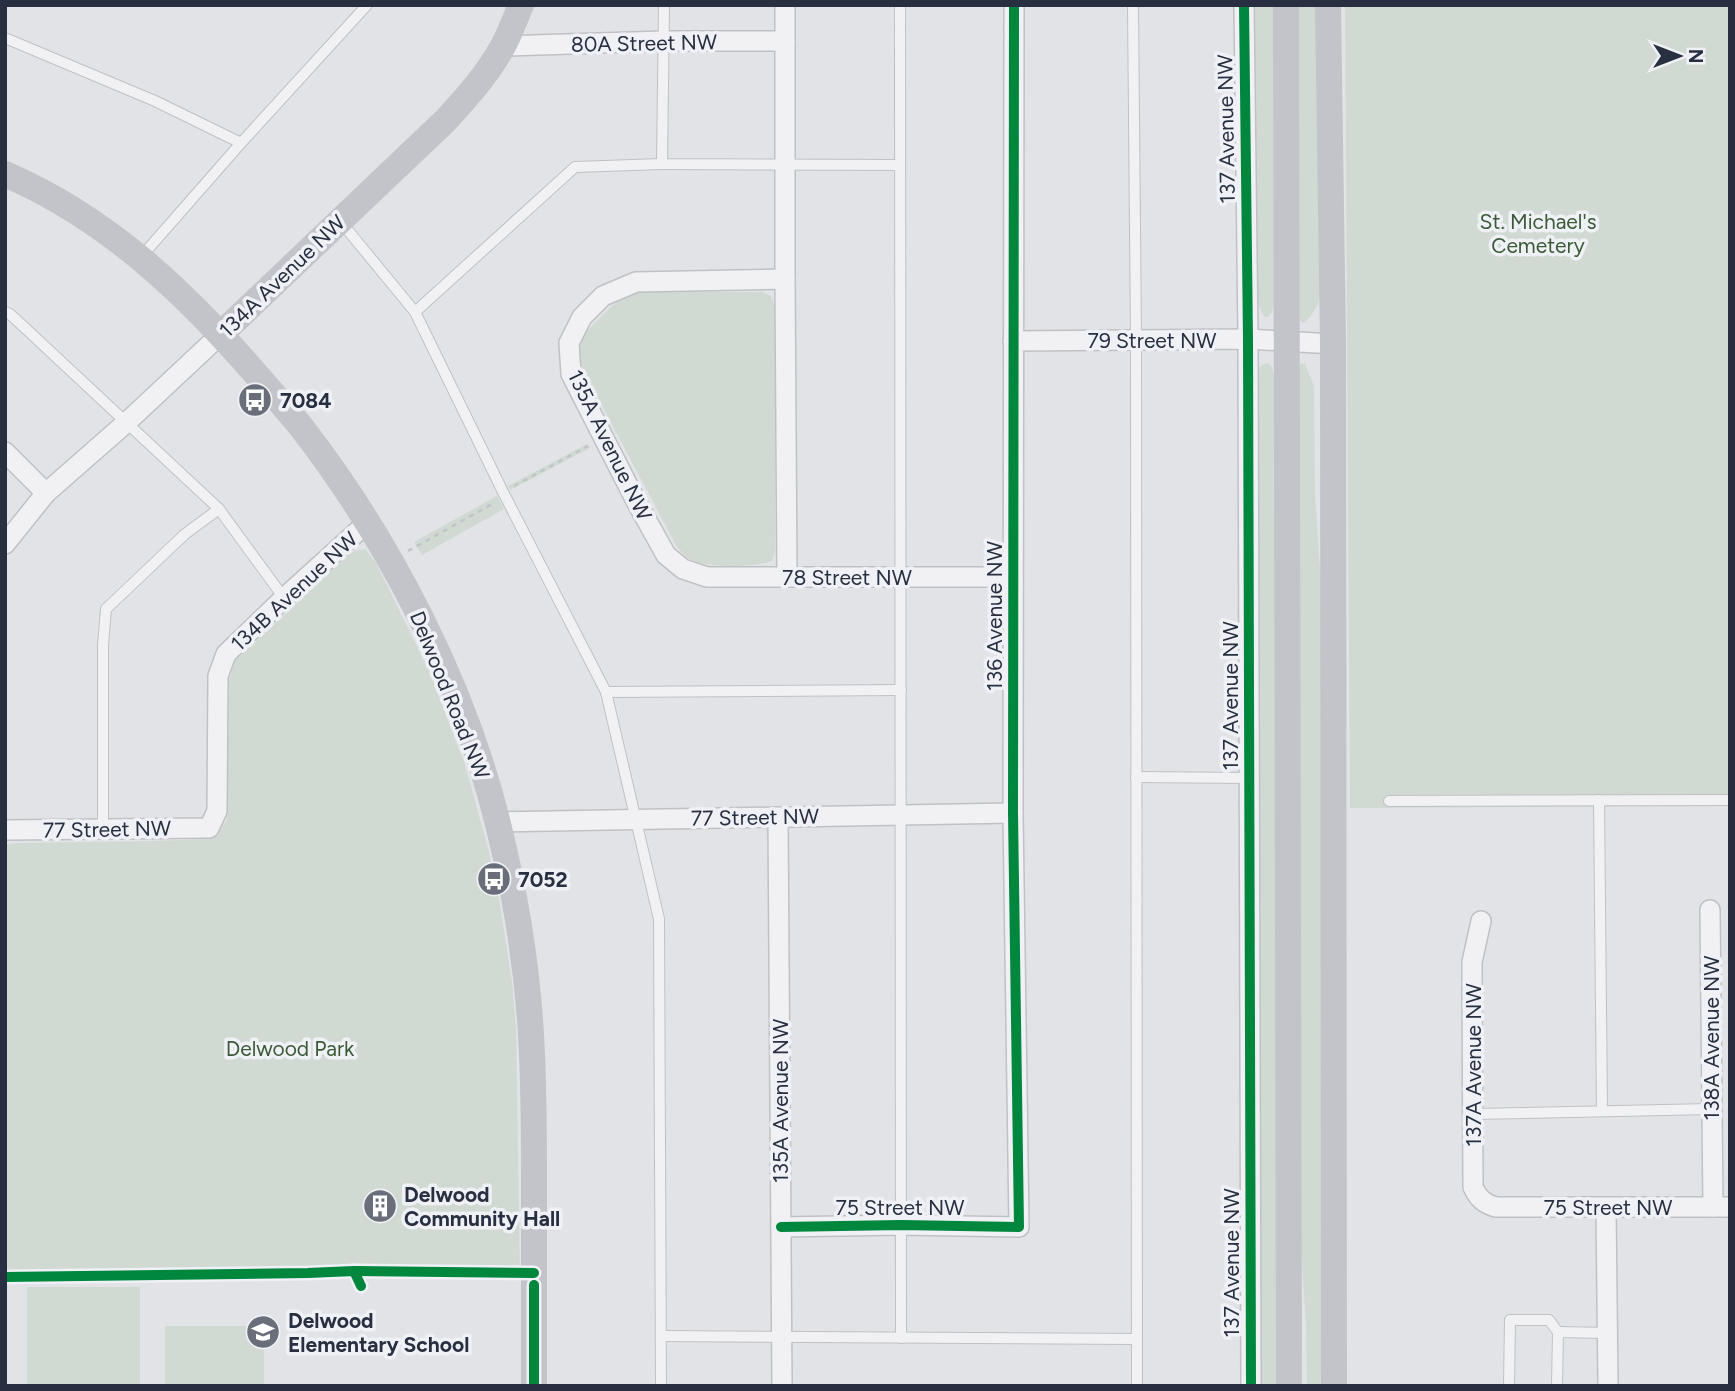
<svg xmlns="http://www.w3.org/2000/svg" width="1735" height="1391" viewBox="0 0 1735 1391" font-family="Figtree,sans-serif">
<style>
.green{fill:#d1dad2}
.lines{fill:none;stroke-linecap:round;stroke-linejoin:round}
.lane-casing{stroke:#bfc1c5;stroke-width:12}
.street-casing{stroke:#bfc1c5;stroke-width:22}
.path{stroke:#c3c4ca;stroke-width:2.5;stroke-dasharray:5 5;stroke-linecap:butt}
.lane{stroke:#f1f1f3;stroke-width:10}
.street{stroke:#f1f1f3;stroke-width:19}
.secondary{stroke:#c2c4c9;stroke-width:26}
.cycleway-casing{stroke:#eff1f6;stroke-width:15}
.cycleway{stroke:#00873e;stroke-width:10}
.labels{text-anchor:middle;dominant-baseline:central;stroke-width:7;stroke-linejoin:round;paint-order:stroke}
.street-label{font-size:21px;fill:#282f40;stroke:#eff1f6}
.park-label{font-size:21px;fill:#3a5b36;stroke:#eff1f6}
.poi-label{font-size:21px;font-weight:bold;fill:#282f40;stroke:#eff1f6;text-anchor:start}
</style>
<rect width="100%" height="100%" fill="#e1e3e7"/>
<!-- green -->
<g class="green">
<path d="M 1254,5 L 1275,5 L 1276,296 L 1272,312 L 1268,317 L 1265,317 C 1259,311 1258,302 1258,294 Z"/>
<path d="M 1297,5 L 1321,5 L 1321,289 C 1319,303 1315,313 1304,323 L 1299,320 Z"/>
<path d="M 1345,5 L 1730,5 L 1730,806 L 1350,808 Z"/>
<path d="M 640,292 L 762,292 L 771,296 L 775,307 L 775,552 L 772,561 C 757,567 709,568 694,561 C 687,558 682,553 677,547 L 582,368 L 579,350 L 585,333 L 616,302 L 633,293 Z"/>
<path d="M 1268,363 L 1271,366 L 1276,381 L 1278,1386 L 1260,1386 L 1258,373 C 1259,367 1261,364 1268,363 Z"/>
<path d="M 1303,363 L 1305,364 L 1314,386 L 1315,494 L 1323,615 L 1324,1386 L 1307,1386 L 1306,1323 L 1299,1222 L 1299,365 Z"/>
<path d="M 587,444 L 590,448 L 510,490 L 508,486 Z"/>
<path d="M 497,496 L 504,509 L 422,555 L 414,542 Z"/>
<path d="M 365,549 L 376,563 L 429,671 L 464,762 L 488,848 L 498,892 L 512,982 L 516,1027 L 520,1275 L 308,1273 L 5,1278 L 5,845 L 15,843 L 150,841 L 210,839 L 227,821 L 229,680 L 235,661 L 351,552 Z"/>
<rect x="27" y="1287" width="113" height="99"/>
<rect x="165" y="1326" width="99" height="60"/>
</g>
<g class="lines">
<!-- lane casing -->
<g class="lane-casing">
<g id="lane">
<path d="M 664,5 L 662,164 L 900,165"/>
<path d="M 900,5 L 901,1338"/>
<path d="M 1133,5 L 1136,340 L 1137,1386"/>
<path d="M 5,38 L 155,101 L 241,143 L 367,5"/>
<path d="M 341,222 L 415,312 L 503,492 L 606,692 L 659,919 L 661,1386"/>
<path d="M 141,257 L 241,143"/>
<path d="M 5,312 L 10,314 L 219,509 L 284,598"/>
<path d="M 415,312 L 575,167 L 662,164"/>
<path d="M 606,692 L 901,690"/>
<path d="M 1136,777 L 1249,778"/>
<path d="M 1599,800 L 1602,1111"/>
<path d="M 1389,801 L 1730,800"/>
<path d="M 103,829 L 103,645 L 106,609 L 185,534 L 219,509"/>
<path d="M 1473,1114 L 1711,1109"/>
<path d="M 661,1336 L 1137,1339"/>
<path d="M 1509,1386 L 1510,1320 L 1549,1320 L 1558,1332"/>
<path d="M 1557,1386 L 1558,1332 L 1608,1333"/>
</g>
</g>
<!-- street casing -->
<g class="street-casing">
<g id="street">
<path d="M 785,5 L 785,279 L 787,577"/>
<path d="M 1244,5 L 1248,339 L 1251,1386"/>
<path d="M 504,46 L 664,41 L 785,41"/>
<path d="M 785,279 L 636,282 L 603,296 L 582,317 L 569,343 L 571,374 L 637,503 L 666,555 L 683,569 L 707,577 L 1013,577"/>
<path d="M 1013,341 L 1248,339 L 1333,344"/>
<path d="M 5,452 L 46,493"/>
<path d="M 5,544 L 46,493 L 127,422 L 221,334"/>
<path d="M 778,817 L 782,1386"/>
<path d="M 498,822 L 1013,813"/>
<path d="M 5,830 L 209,828 L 217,811 L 218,676 L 226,654 L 284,598 L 368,522"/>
<path d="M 1710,910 L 1713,1207"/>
<path d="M 1481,921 L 1472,962 L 1473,1187 C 1478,1198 1484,1204 1496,1207 L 1730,1207"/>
<path d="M 1606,1208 L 1608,1386"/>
<path d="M 781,1227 L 901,1225 L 1019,1227 L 1013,813 L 1014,5"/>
</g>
</g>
<!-- path -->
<g class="path">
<path d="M 514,486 L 588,446"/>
<path d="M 408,551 L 494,503"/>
</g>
<!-- lane -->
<use href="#lane" class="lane"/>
<!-- street -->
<use href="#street" class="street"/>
<!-- secondary -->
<g class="secondary">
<path d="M 1286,5 L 1289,1386"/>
<path d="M 1328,5 L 1333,344 L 1334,1386"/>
<path d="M 5,174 C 109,219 188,295 261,380 C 275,396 289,412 302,428 C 390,542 464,685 498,824 C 514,888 525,953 530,1019 C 534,1071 534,1122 534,1174 C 534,1245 534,1315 534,1386"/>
<path d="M 221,334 L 445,121 C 466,98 488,74 503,46 C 510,33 515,19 521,5"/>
</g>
<!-- cycleway casing -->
<g class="cycleway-casing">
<g id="cycleway">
<path d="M 1244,5 L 1248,339 L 1251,1386"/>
<path d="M 781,1227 L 901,1225 L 1019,1227 L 1013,813 L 1014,5"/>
<path d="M 354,1271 L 534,1273"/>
<path d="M 5,1277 L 308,1273 L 354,1271 L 361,1286"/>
<path d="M 534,1285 L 534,1386"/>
</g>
</g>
<!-- cycleway -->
<use href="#cycleway" class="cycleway"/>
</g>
<!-- icons -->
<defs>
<g id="bus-disc" transform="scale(1.75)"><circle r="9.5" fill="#696e7a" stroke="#eff1f6"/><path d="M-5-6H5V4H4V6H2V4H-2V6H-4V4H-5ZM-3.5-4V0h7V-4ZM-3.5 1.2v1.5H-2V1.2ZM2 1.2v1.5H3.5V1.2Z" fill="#fff"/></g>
<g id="building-disc" transform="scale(1.75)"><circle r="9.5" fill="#696e7a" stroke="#eff1f6"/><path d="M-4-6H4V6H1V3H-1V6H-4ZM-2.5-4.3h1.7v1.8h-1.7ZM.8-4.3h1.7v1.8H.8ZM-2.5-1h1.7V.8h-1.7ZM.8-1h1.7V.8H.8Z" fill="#fff"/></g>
<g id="school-disc" transform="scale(1.75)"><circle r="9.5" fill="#696e7a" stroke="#eff1f6"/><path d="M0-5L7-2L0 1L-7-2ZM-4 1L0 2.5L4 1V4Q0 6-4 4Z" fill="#fff"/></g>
</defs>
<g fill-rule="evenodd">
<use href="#bus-disc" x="255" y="400"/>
<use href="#bus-disc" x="494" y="879"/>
<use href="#building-disc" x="380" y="1206"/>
<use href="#school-disc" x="263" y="1332"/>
</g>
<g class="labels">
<!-- street labels -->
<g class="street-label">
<text transform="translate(644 43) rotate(-1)">80A Street NW</text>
<text transform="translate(1226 129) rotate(-91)">137 Avenue NW</text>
<text transform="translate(282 276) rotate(-44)">134A Avenue NW</text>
<text x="1152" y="340">79 Street NW</text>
<text transform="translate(610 445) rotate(64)">135A Avenue NW</text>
<text x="847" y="577">78 Street NW</text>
<text transform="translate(294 591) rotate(-43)">134B Avenue NW</text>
<text transform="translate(994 616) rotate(-90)">136 Avenue NW</text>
<text transform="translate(450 695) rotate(68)">Delwood Road NW</text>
<text transform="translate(1230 696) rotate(-90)">137 Avenue NW</text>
<text transform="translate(755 817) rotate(-1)">77 Street NW</text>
<text transform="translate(107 829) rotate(-1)">77 Street NW</text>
<text transform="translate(1711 1038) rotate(-90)">138A Avenue NW</text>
<text transform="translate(1473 1065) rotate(-90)">137A Avenue NW</text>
<text transform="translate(780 1101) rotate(-90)">135A Avenue NW</text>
<text x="900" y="1207">75 Street NW</text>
<text x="1608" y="1207">75 Street NW</text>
<text transform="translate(1231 1263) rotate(-90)">137 Avenue NW</text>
</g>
<!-- park labels -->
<g class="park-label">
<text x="1538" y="221">St. Michael's<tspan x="1538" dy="24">Cemetery</tspan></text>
<text x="290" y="1048">Delwood Park</text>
</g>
<!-- poi labels -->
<g class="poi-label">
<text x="280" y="400">7084</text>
<text x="518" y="879">7052</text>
<text x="404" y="1194">Delwood<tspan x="404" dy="24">Community Hall</tspan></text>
<text x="288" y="1320">Delwood<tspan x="288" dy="24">Elementary School</tspan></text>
</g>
</g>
<!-- border -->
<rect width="1735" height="1391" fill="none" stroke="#282f40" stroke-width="14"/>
<!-- north arrow -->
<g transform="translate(1679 56) rotate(90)" stroke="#eff1f6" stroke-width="5" paint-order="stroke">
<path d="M0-5L12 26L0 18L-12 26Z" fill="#282f40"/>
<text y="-10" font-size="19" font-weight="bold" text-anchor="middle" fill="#282f40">N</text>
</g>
</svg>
